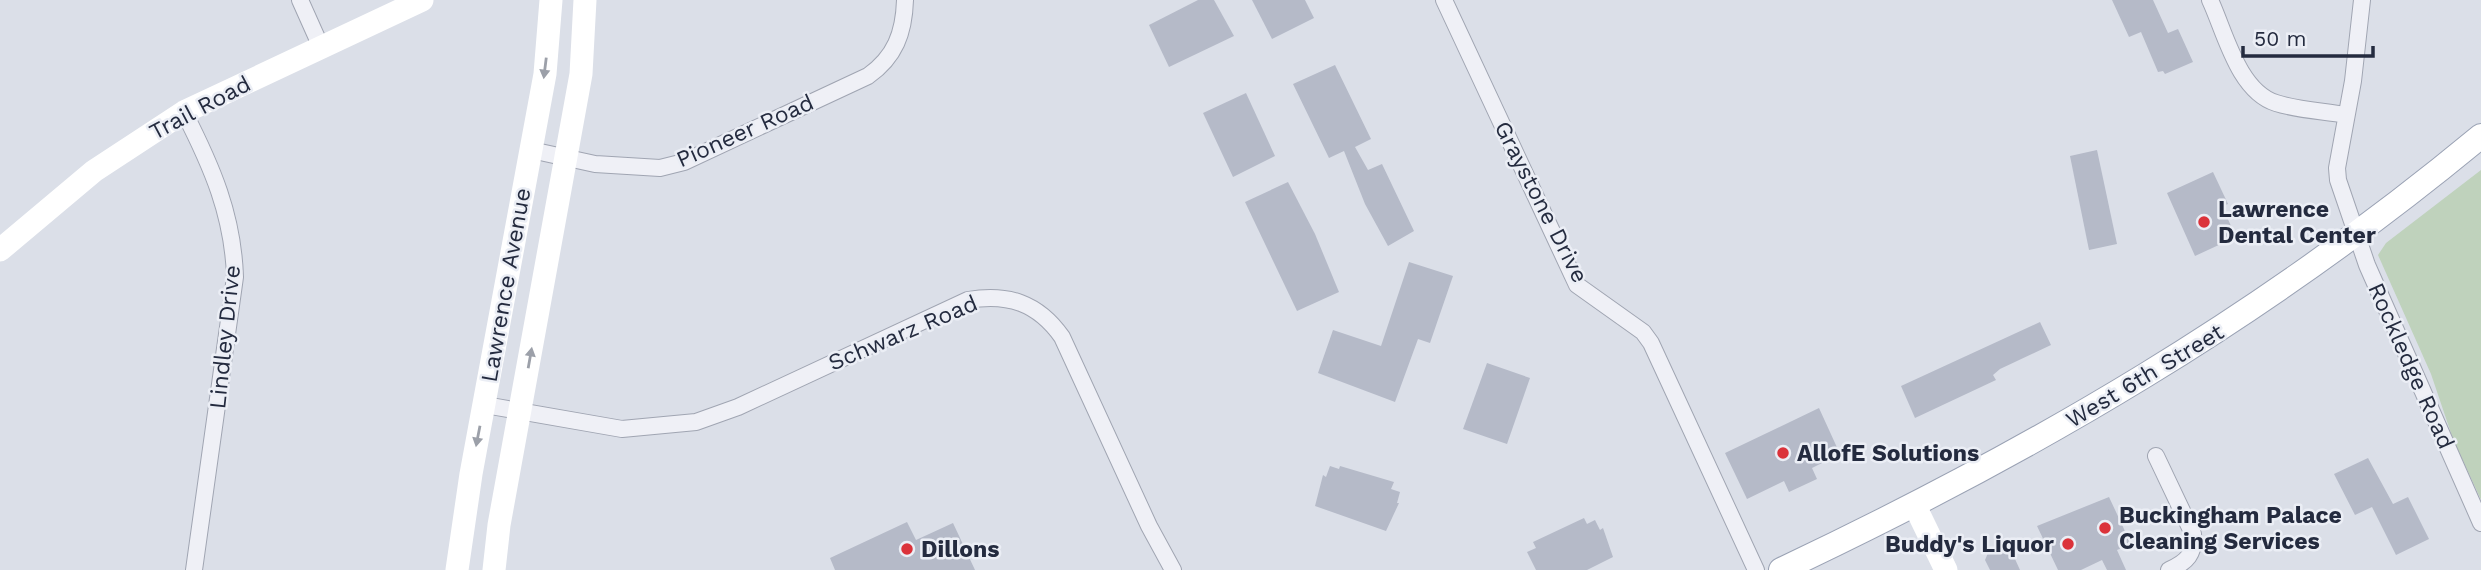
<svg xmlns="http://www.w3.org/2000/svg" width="2481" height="570" viewBox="0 0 2481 570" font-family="'Work Sans',sans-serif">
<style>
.green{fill:#bfd2bc}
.building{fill:#b5bac8}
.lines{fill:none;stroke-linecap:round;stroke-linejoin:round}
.street-casing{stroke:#a0a5b2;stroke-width:18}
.primary-casing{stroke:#9aa2b4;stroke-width:26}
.street{stroke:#eff0f6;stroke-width:16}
.secondary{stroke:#fff;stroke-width:23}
.primary{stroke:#fff;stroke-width:24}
.oneway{fill:#9ca0a9}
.poi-dot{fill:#db323a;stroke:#ebeef5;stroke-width:2.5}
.labels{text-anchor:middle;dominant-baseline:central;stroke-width:5;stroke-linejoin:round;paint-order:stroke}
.street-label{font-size:23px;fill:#242b3f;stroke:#ebeef5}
.poi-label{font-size:23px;font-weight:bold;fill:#242b3f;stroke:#ebeef5;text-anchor:start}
</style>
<rect width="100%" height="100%" fill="#dbdfe8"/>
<!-- green -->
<path class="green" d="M 2481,170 L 2481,500 L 2453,439 L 2431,374 L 2378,255 L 2386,243 Z"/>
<!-- building -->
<g class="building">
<path d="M 1198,0 L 1214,0 L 1234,36 L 1169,67 L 1149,25 Z"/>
<path d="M 1252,0 L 1305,0 L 1314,18 L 1272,39 Z"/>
<path d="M 2112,0 L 2153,0 L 2168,33 L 2178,29 L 2193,62 L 2165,74 L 2163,71 L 2158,72 L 2141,32 L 2129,37 Z"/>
<path d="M 1335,65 L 1371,139 L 1355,147 L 1368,170 L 1382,164 L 1414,231 L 1388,246 L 1365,204 L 1344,151 L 1329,158 L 1293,84 Z"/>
<path d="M 1246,93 L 1275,156 L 1233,177 L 1203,113 Z"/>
<path d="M 2097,150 L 2117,244 L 2089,250 L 2070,156 Z"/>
<path d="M 2213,172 L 2228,204 L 2222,206 L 2236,237 L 2195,256 L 2167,193 Z"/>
<path d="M 1288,182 L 1315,234 L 1339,292 L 1297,311 L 1245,202 Z"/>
<path d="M 1409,262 L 1453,276 L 1430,343 L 1418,339 L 1395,402 L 1318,373 L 1333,330 L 1381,346 Z"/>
<path d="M 2040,322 L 2051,345 L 2000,369 L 1993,375 L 1996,380 L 1915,418 L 1901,386 Z"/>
<path d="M 1487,363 L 1530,378 L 1507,444 L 1463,429 Z"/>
<path d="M 1819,408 L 1840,454 L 1812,468 L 1817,479 L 1789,492 L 1784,481 L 1747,499 L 1725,453 Z"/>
<path d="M 2368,458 L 2393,504 L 2408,497 L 2429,539 L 2396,555 L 2372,507 L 2355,515 L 2334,474 Z"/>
<path d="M 1330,466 L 1339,469 L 1340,466 L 1394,482 L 1391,489 L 1400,492 L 1397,503 L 1399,503 L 1386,531 L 1315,506 L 1323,475 L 1326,477 Z"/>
<path d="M 2109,497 L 2131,544 L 2117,550 L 2126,570 L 2107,570 L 2102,560 L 2081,570 L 2058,570 L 2037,526 Z"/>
<path d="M 1584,518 L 1587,524 L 1595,520 L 1600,530 L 1603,528 L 1613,557 L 1587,570 L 1536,570 L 1527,552 L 1536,548 L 1533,542 Z"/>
<path d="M 907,522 L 916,540 L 953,523 L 975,570 L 835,570 L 830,558 Z"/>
<path d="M 2003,546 L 2010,548 L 2020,570 L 1990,570 L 1985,560 L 1988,553 Z"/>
</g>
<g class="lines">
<!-- street casing -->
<g class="street-casing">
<g id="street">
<path d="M 300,0 L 321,47"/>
<path d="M 1444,0 L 1577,285 L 1643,332 L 1651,343 L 1756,570"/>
<path d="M 2210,0 C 2225,32 2238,91 2276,103 C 2298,110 2323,111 2346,115"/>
<path d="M 2362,0 L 2353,81 L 2337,168 L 2338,180 L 2367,265 L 2481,523"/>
<path d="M 184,112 C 212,167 233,215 235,277 L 194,570"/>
<path d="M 531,150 L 595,164 L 660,168 L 684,162 L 868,76 C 895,57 904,33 905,0"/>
<path d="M 485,405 L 622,429 L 696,422 L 738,407 L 968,300 C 1008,293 1038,303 1062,337 L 1149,526 L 1173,570"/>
<path d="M 2156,456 L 2193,534 C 2195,554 2187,562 2169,570"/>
</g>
</g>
<!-- primary casing -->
<g class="primary-casing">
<path id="primary" d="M 1781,570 C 2035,450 2264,316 2481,136"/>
</g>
<!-- street -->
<use href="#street" class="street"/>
<!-- secondary -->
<g class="secondary">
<path d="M 0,250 L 94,171 L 184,112 L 422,0"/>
<path d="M 1915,506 L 1946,570"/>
<path d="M 457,570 L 471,474 L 545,74 L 551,0"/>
<path d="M 494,570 L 499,525 L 581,74 L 585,0"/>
</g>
<!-- primary -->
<use href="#primary" class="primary"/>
</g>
<!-- one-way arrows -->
<defs><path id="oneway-solid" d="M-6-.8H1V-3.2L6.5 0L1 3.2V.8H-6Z" transform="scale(1.75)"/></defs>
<g class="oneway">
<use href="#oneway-solid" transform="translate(545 68) rotate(97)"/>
<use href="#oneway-solid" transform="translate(530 358) rotate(-80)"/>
<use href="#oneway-solid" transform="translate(478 436) rotate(101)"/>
</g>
<!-- markers -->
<g class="poi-dot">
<circle cx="2204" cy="222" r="7"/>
<circle cx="1783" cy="453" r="7"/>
<circle cx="2105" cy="528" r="7"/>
<circle cx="2068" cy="544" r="7"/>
<circle cx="907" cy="549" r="7"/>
</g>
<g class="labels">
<!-- street labels -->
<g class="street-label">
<text transform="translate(200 108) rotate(-28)">Trail Road</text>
<text transform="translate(745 131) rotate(-24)">Pioneer Road</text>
<text transform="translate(1541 202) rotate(63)">Graystone Drive</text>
<text transform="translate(506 285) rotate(-80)">Lawrence Avenue</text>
<text transform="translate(903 333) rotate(-23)">Schwarz Road</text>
<text transform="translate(225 337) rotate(-84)">Lindley Drive</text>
<text transform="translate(2411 366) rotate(66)">Rockledge Road</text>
<text transform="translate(2145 376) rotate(-31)">West 6th Street</text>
</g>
<!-- poi labels -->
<g class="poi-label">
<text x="2218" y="209">Lawrence<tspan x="2218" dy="26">Dental Center</tspan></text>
<text x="1797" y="453">AllofE Solutions</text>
<text x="2119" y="515">Buckingham Palace<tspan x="2119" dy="26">Cleaning Services</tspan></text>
<text x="2054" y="544" text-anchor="end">Buddy's Liquor</text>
<text x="921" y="549">Dillons</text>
</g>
</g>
<!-- scale -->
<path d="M2243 46v10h130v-10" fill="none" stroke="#242b3f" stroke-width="3.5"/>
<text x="2254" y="46" font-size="21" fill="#242b3f" stroke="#ebeef5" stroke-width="5" paint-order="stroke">50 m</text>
</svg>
